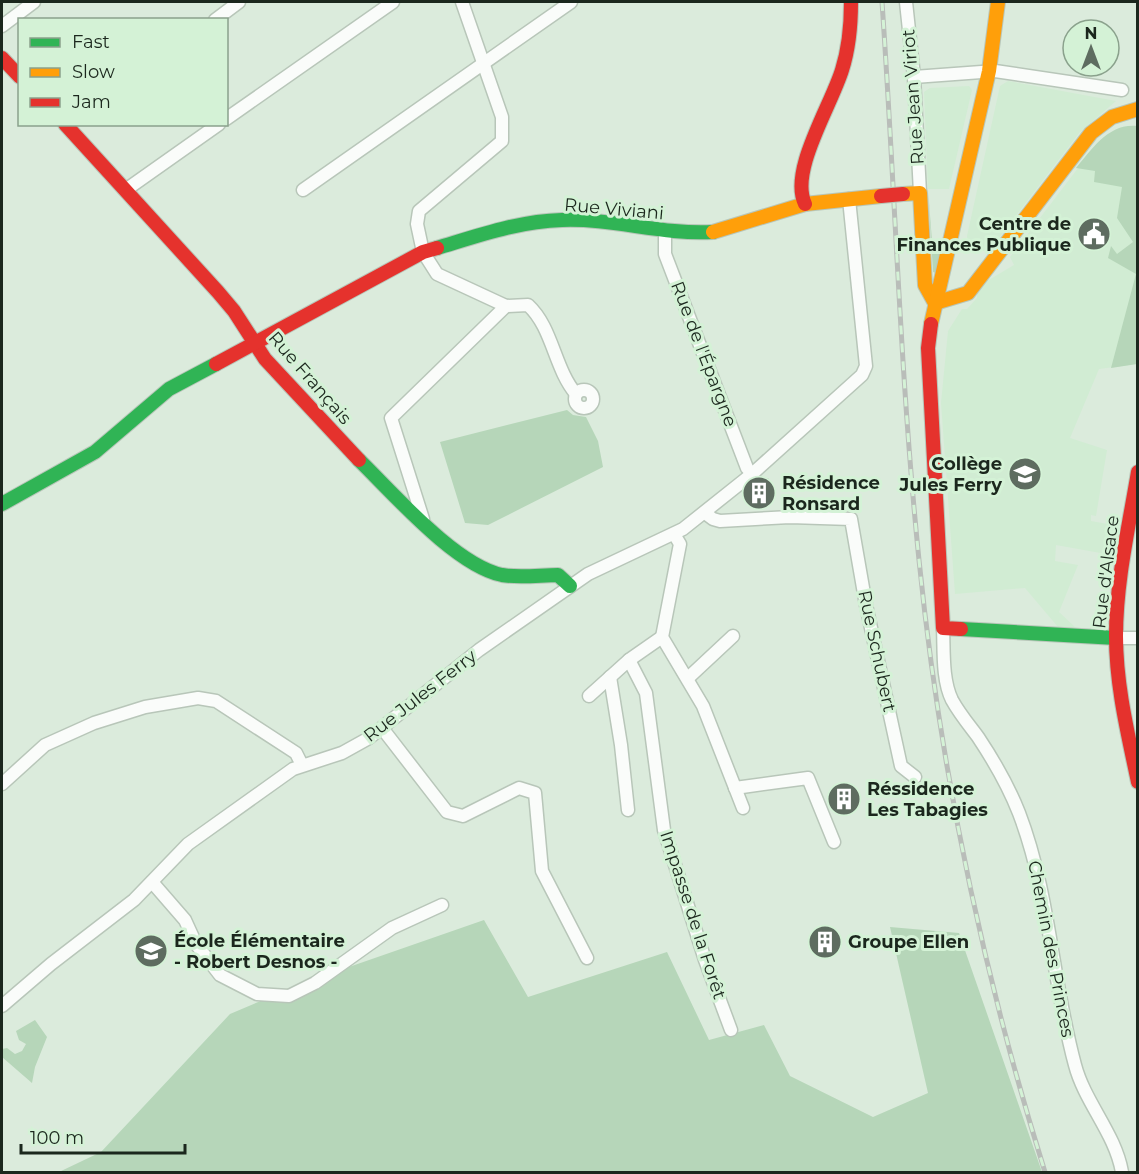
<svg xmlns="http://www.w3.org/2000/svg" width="1139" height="1174" viewBox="0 0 1139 1174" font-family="Montserrat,sans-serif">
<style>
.built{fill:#d1ecd3}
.green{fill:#b6d6b9}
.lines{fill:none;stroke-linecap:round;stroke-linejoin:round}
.street-casing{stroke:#b8c6b9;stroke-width:15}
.fast-casing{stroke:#b8c6b9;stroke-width:16}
.slow-casing{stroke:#b8c6b9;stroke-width:16}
.jam-casing{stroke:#b8c6b9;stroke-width:16}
.street{stroke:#fafcfa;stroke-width:12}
.fast{stroke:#30b455;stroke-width:14}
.slow{stroke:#ff9f0a;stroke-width:14}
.jam{stroke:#e5322d;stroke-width:14}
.rail-casing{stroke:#b9bdb9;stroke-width:5}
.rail{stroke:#d4f2d6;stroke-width:3;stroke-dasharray:9;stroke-linecap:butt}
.jam-bridge-casing{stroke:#b8c6b9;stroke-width:16;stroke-linecap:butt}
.jam-bridge{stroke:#e5322d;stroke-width:14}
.labels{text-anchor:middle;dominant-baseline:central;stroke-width:6;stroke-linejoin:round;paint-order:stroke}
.street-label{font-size:18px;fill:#1b271d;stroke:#d4f2d6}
.poi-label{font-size:18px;font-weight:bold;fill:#1b271d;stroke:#d4f2d6;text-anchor:start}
</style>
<rect width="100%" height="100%" fill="#dbebdc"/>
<!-- built -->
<g class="built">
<path d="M 1008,81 L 1116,101 L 1080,132 L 993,246 L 984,251 L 975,250 L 968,245 L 967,236 L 1000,86 Z"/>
<path d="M 969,86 L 972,90 L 949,189 L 928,189 L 924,92 L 930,88 Z"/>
<path d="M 1137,126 L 1137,364 L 1099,369 L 1070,438 L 1107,450 L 1096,516 L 1091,515 L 1091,521 L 1119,526 L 1116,546 L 1117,556 L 1056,545 L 1055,561 L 1078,565 L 1059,612 L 1075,627 L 1058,627 L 1025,588 L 955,594 L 941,403 L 948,331 L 962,309 L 967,309 L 977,298 L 977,294 L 987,281 L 1014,265 L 1010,257 L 1098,142 L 1121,127 Z"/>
</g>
<!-- green -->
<g class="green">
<path d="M 1137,126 L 1137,364 L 1111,368 L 1136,274 L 1108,258 L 1111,246 L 1117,254 L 1133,242 L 1117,218 L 1122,187 L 1094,182 L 1095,171 L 1076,168 C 1092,149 1109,123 1137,126 Z"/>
<path d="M 928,189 L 932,241 L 944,243 L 936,273 L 933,272 Z"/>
<path d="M 567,410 L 573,415 L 586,417 L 598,441 L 603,467 L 488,525 L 465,523 L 440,442 Z"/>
<path d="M 484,920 L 528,997 L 667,952 L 709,1040 L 764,1025 L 790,1076 L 873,1117 L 928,1093 L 890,927 L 959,933 L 1042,1172 L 59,1172 L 101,1152 L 230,1014 L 303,983 Z"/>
<path d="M 35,1020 L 47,1037 L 35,1067 L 32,1083 L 2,1057 L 2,1049 L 7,1048 L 15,1054 L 22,1051 L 26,1044 L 19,1040 L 16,1031 Z"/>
</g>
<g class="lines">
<!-- street casing -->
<g class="street-casing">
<g id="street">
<path d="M 462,2 L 502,117 L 502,141 L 419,211 L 417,224 L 423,252 L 437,274 L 506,306 L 528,305 C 553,328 554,368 576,394"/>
<path d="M 906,2 L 914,77 L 920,193"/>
<path d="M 215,20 L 239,2"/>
<path d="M 2,26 L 34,2"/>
<path d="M 914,77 L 995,71 L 1122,90"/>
<path d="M 226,119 L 393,2"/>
<path d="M 127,189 L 219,124"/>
<path d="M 303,190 L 571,2"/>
<path d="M 665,231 L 665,254 L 747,468 L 752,474"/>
<circle cx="584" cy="399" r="9"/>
<path d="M 705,513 L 713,519 L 720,521 L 790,517 L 851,519 L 866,605 L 901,766 L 915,777"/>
<path d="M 423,519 L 391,418 L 506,306"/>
<path d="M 674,534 L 680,544 L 662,637 L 703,706 L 743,808"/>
<path d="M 943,628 C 944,650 942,680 952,700 C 959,713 969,725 978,737 C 994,761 1008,785 1019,813 C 1050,894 1052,981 1075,1065 C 1085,1103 1115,1133 1122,1172"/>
<path d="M 1116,638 L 1138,638"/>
<path d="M 629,660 L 646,693 L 664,830 L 705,960 L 731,1030"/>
<path d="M 610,677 L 621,745 L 628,810"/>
<path d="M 688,678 L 733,636"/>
<path d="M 589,696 L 629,660 L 662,637"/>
<path d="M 382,728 L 447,812 L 463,816 L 519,788 L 535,793 L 542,871 L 587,958"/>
<path d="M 2,784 L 45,745 L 94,723 L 145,707 L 198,698 L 216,701 L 296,753 L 302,765"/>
<path d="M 735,788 L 808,778 L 834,842"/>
<path d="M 152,882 L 185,920 L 196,944 L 220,975 L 257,994 L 289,996 L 315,983 L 392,928 L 442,905"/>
<path d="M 2,1006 L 51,964 L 134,900 L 188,844 L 293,769 L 342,753 L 369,738 L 479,650 L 588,574 L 683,529 L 752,474 L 862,375 L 866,366 L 849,199"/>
</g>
</g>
<!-- fast casing -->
<g class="fast-casing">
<g id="fast">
<path d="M 437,248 C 477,236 519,221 562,220 C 613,218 662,235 713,232"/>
<path d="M 359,460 C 394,494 455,565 502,575 C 519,578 541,575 558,575 L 570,586"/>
<path d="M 2,504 L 95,452 L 169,389 L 216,364"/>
<path d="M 961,629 L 1116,638"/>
</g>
</g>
<!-- slow casing -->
<g class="slow-casing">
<g id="slow">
<path d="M 903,194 L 920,193 L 925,285 L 935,303"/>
<path d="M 713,232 L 805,204 L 881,196"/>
<path d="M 935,303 L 968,293 L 1091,133 L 1112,117 L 1138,109"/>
<path d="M 931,324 L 989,71 L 998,2"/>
</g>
</g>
<!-- jam casing -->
<g class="jam-casing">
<g id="jam">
<path d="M 2,58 L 20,77"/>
<path d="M 65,124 L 218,292 L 234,311 L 265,359 L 359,460"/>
<path d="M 805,204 C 789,171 831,106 842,70 C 849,48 851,25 851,2"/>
<path d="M 931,324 L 928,348 L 943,628 L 961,629"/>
<path d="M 216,364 L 423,252 L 437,248"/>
<path d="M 1138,472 C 1129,526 1116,581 1116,636 C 1116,686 1128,734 1138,782"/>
</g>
</g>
<!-- street -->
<use href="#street" class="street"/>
<!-- fast -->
<use href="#fast" class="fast"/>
<!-- slow -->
<use href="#slow" class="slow"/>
<!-- jam -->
<use href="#jam" class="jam"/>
<!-- rail casing -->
<g class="rail-casing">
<path id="rail" d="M 882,2 C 895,188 900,375 919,560 C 940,768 983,974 1045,1172"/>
</g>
<!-- rail -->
<use href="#rail" class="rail"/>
<!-- jam-bridge casing -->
<g class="jam-bridge-casing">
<path id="jam-bridge" d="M 881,196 L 903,194"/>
</g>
<!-- jam-bridge -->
<use href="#jam-bridge" class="jam-bridge"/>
</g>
<!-- icons -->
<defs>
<g id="civic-disc" transform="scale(1.725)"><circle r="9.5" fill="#5e6c60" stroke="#d4f2d6"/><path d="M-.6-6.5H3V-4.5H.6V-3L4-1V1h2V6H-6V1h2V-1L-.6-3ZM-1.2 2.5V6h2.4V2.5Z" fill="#fff"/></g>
<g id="school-disc" transform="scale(1.725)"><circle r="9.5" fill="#5e6c60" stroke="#d4f2d6"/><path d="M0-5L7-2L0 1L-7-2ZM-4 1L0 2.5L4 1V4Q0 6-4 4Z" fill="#fff"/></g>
<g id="building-disc" transform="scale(1.725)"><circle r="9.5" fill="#5e6c60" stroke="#d4f2d6"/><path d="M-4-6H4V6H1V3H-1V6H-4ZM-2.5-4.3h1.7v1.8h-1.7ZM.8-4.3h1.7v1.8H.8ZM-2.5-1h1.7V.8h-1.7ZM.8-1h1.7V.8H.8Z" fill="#fff"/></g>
</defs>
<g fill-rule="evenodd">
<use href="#civic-disc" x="1094" y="234"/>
<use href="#school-disc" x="1025" y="474"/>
<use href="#building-disc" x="759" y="493"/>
<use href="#building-disc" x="844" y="799"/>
<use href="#building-disc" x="825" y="942"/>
<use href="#school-disc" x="151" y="951"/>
</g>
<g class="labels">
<!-- street labels -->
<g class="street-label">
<text transform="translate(913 97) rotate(-94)">Rue Jean Viriot</text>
<text transform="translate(614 209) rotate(5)">Rue Viviani</text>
<text transform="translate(704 354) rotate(69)">Rue de l'Épargne</text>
<text transform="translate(310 378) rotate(49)">Rue Français</text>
<text transform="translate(1106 572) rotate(-83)">Rue d'Alsace</text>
<text transform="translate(877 651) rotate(78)">Rue Schubert</text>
<text transform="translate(420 696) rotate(-38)">Rue Jules Ferry</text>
<text transform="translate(693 915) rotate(72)">Impasse de la Forêt</text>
<text transform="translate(1051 949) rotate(79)">Chemin des Princes</text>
</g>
<!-- poi labels -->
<g class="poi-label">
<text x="1071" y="224" text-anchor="end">Centre de<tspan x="1071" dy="21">Finances Publique</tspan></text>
<text x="1002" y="464" text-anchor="end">Collège<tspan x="1002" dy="21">Jules Ferry</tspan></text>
<text x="782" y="483">Résidence<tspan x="782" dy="21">Ronsard</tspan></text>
<text x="867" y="789">Réssidence<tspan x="867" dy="21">Les Tabagies</tspan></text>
<text x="174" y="941">École Élémentaire<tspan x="174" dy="21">- Robert Desnos -</tspan></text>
<text x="848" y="942">Groupe Ellen</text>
</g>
</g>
<!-- border -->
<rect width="1139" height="1174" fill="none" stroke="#1b271d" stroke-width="6"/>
<!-- legend -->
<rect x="18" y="18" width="210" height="108" fill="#d4f2d6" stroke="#8aa18c" stroke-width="1.5"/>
<rect x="30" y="38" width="30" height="9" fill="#30b455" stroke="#8aa18c" stroke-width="1.5"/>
<text x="72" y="48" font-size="18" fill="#1b271d">Fast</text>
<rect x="30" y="68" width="30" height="9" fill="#ff9f0a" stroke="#8aa18c" stroke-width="1.5"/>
<text x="72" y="78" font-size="18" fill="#1b271d">Slow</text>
<rect x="30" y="98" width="30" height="9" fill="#e5322d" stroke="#8aa18c" stroke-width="1.5"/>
<text x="72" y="108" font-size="18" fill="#1b271d">Jam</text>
<!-- north arrow -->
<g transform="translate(1091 48)"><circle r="28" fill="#d4f2d6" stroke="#8aa18c" stroke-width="1.5"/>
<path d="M0-4.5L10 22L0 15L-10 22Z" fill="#5e6c60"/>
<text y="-9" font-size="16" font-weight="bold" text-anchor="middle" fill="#1b271d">N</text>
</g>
<!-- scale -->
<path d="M21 1144v9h164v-9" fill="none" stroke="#1b271d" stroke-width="3"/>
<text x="30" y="1144" font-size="18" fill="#1b271d" stroke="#d4f2d6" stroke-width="4.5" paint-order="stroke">100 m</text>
</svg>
